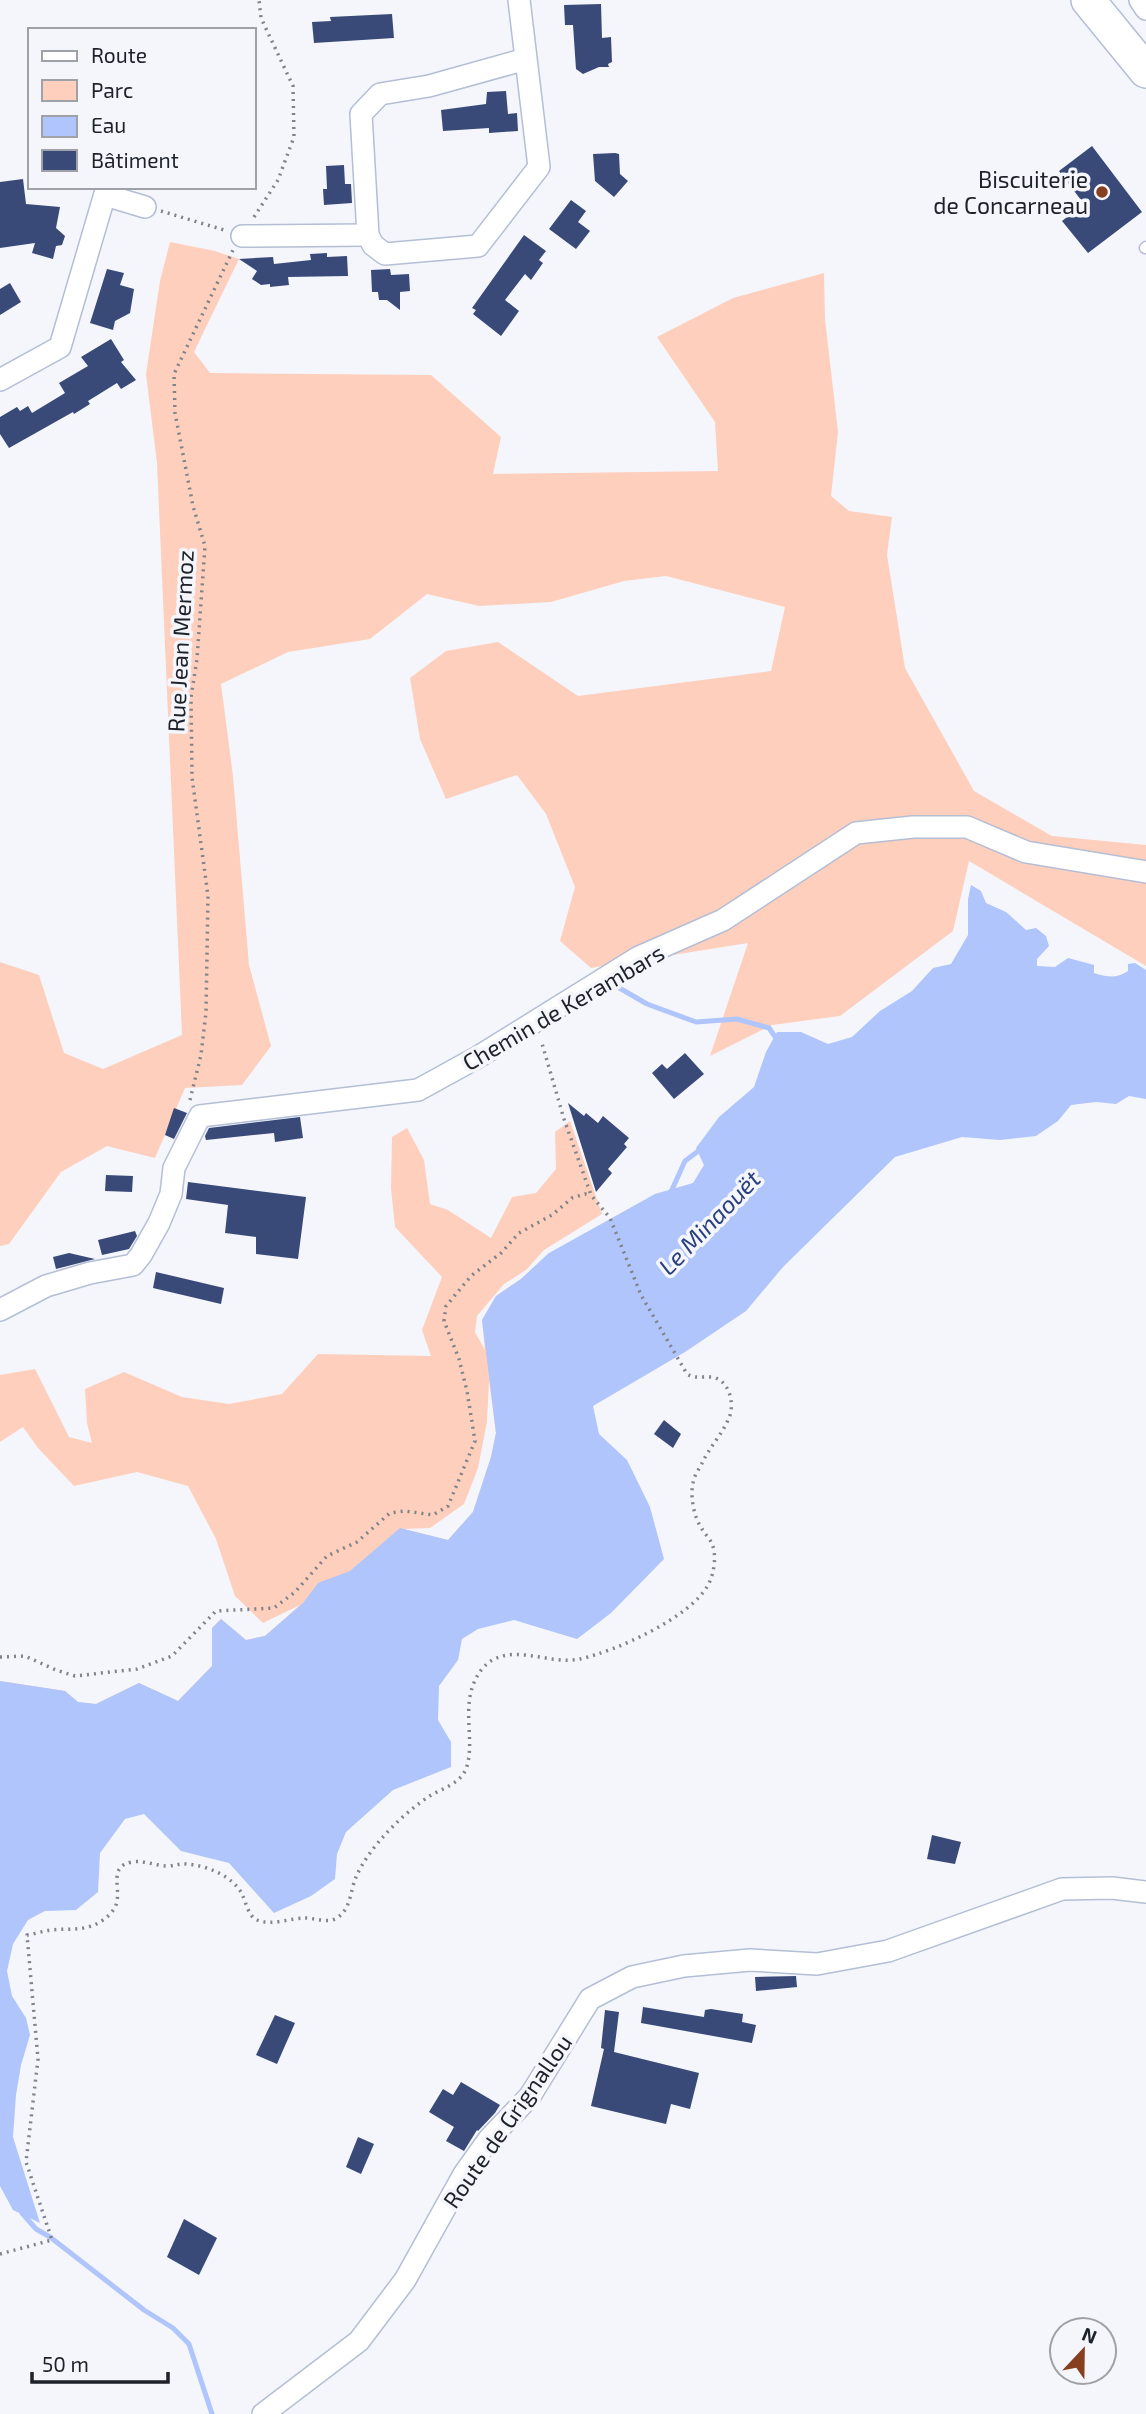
<svg xmlns="http://www.w3.org/2000/svg" width="1146" height="2414" viewBox="0 0 1146 2414" font-family="'Exo 2',sans-serif">
<style>
.green{fill:#fecfbd;fill-rule:evenodd}
.water{fill:#afc5fb}
.lines{fill:none;stroke-linecap:round;stroke-linejoin:round}
.stream{stroke:#afc5fb;stroke-width:5}
.building{fill:#394a78}
.lane-casing{stroke:#b4bed5;stroke-width:13}
.street-casing{stroke:#b4bed5;stroke-width:24}
.primary-casing{stroke:#b4bed5;stroke-width:36}
.path{stroke:#80838a;stroke-width:3.5;stroke-dasharray:2 5;stroke-linecap:butt}
.lane{stroke:#fff;stroke-width:10}
.street{stroke:#fff;stroke-width:21}
.primary{stroke:#fff;stroke-width:33}
.poi-dot{fill:#863f1f;stroke:#f4f6fb;stroke-width:2.5}
.labels{text-anchor:middle;dominant-baseline:central;stroke-width:7;stroke-linejoin:round;paint-order:stroke}
.poi-label{font-size:23px;fill:#1d2129;stroke:#f4f6fb;text-anchor:end}
.street-label{font-size:23px;fill:#1d2129;stroke:#f4f6fb}
.water-label{font-size:24px;font-style:italic;fill:#2a3f7f;stroke:#f4f6fb}
</style>
<rect width="100%" height="100%" fill="#f4f6fb"/>
<!-- green -->
<g class="green">
<path d="M 170,242 L 215,251 L 239,259 L 194,352 L 210,373 L 431,375 L 501,437 L 493,474 L 718,471 L 715,422 L 657,337 L 733,298 L 824,273 L 825,319 L 838,432 L 831,496 L 849,511 L 892,517 L 887,555 L 905,668 L 974,791 L 1052,836 L 1146,845 L 1146,966 L 969,861 L 953,931 L 840,1016 L 772,1025 L 710,1056 L 748,943 L 591,968 L 560,941 L 575,887 L 546,814 L 517,775 L 446,799 L 420,739 L 410,678 L 446,651 L 498,642 L 578,696 L 771,671 L 785,607 L 666,576 L 624,581 L 551,602 L 479,606 L 427,594 L 370,639 L 288,652 L 221,684 L 233,776 L 249,965 L 271,1046 L 242,1085 L 185,1088 L 155,1158 L 107,1146 L 61,1172 L 9,1244 L 0,1246 L 0,962 L 39,975 L 64,1053 L 103,1069 L 182,1035 L 157,463 L 146,374 L 160,281 Z"/>
<path d="M 570,1121 L 602,1214 L 544,1250 L 526,1270 L 504,1284 L 477,1316 L 475,1332 L 485,1350 L 482,1320 L 496,1296 L 521,1279 L 549,1253 L 504,1506 L 182,1734 L 0,1681 L 65,1691 L 78,1702 L 96,1704 L 139,1683 L 178,1701 L 212,1666 L 212,1628 L 221,1619 L 246,1640 L 265,1636 L 300,1605 L 263,1623 L 235,1596 L 216,1539 L 188,1486 L 137,1472 L 74,1486 L 38,1448 L 23,1427 L 0,1442 L 0,1375 L 35,1369 L 69,1437 L 92,1443 L 87,1423 L 85,1389 L 124,1372 L 182,1397 L 229,1404 L 282,1394 L 318,1354 L 431,1356 L 422,1330 L 442,1277 L 395,1227 L 391,1188 L 392,1137 L 407,1128 L 424,1160 L 430,1204 L 448,1210 L 491,1238 L 512,1197 L 536,1193 L 556,1169 L 555,1132 ZM 489,1380 L 496,1433 L 491,1457 L 473,1512 L 448,1540 L 403,1529 L 430,1528 L 464,1504 L 478,1468 L 487,1422 Z"/>
</g>
<!-- water -->
<path class="water" d="M 971,885 L 981,891 L 986,903 L 1006,912 L 1026,930 L 1036,928 L 1046,936 L 1049,946 L 1037,959 L 1037,966 L 1055,967 L 1068,958 L 1094,965 L 1094,973 C 1107,977 1116,979 1128,971 L 1128,964 L 1135,963 L 1146,970 L 1146,1099 L 1129,1096 L 1116,1104 L 1096,1102 L 1071,1105 L 1058,1121 L 1036,1136 L 1000,1140 L 962,1137 L 895,1157 L 783,1267 L 746,1311 L 685,1352 L 593,1406 L 599,1434 L 627,1460 L 650,1507 L 664,1559 L 611,1613 L 577,1639 L 514,1620 L 478,1629 L 462,1639 L 458,1660 L 439,1686 L 438,1720 L 451,1742 L 451,1767 L 393,1790 L 346,1832 L 337,1854 L 335,1879 L 311,1896 L 274,1913 L 229,1863 L 181,1851 L 144,1814 L 125,1819 L 100,1853 L 98,1892 L 76,1910 L 45,1911 L 28,1920 L 13,1944 L 7,1971 L 12,1996 L 26,2018 L 30,2035 L 21,2065 L 16,2095 L 13,2137 L 40,2223 L 13,2210 L 0,2186 L 0,1681 L 65,1691 L 78,1702 L 96,1704 L 139,1683 L 178,1701 L 212,1666 L 212,1628 L 221,1619 L 246,1640 L 265,1636 L 303,1603 L 318,1583 L 350,1571 L 400,1528 L 448,1540 L 473,1512 L 491,1457 L 496,1433 L 482,1320 L 496,1296 L 521,1279 L 549,1253 L 655,1194 L 693,1183 L 704,1165 L 696,1148 L 719,1117 L 754,1087 L 766,1052 L 777,1032 L 801,1032 L 828,1044 L 852,1037 L 880,1011 L 912,991 L 933,968 L 951,964 L 968,935 L 968,899 Z"/>
<g class="lines">
<!-- stream -->
<g class="stream">
<path d="M 616,986 L 647,1004 L 696,1022 L 737,1019 L 769,1028 L 778,1041"/>
<path d="M 670,1194 L 685,1161 L 701,1149"/>
<path d="M 22,2213 L 36,2229 L 50,2237 L 144,2310 L 173,2328 L 189,2344 L 212,2414"/>
</g>
</g>
<!-- building -->
<g class="building">
<path d="M 601,4 L 602,38 L 611,37 L 612,62 L 608,64 L 609,67 L 599,67 L 583,74 L 576,69 L 573,25 L 565,25 L 564,5 Z"/>
<path d="M 392,14 L 394,38 L 314,43 L 312,22 L 331,21 L 330,17 Z"/>
<path d="M 506,91 L 508,114 L 517,113 L 518,131 L 489,133 L 489,128 L 443,131 L 441,110 L 486,104 L 487,92 Z"/>
<path d="M 1092,146 L 1142,212 L 1088,253 L 1062,221 L 1084,204 L 1059,171 Z"/>
<path d="M 615,153 L 619,154 L 620,174 L 628,181 L 614,197 L 595,181 L 593,154 Z"/>
<path d="M 344,165 L 345,184 L 351,184 L 352,203 L 324,205 L 323,189 L 327,189 L 326,166 Z"/>
<path d="M 23,179 L 26,204 L 60,207 L 56,228 L 65,236 L 62,245 L 56,246 L 53,259 L 32,253 L 35,243 L 0,248 L 0,182 Z"/>
<path d="M 571,200 L 586,211 L 578,222 L 590,231 L 576,249 L 549,229 Z"/>
<path d="M 524,235 L 546,251 L 539,260 L 543,263 L 531,280 L 525,274 L 505,300 L 519,311 L 501,336 L 473,314 L 476,310 L 472,308 Z"/>
<path d="M 327,253 L 327,257 L 347,256 L 348,276 L 288,277 L 289,285 L 270,287 L 270,284 L 261,285 L 252,279 L 257,271 L 239,259 L 273,257 L 274,264 L 311,260 L 310,254 Z"/>
<path d="M 107,269 L 124,273 L 120,285 L 134,289 L 130,313 L 115,321 L 113,330 L 90,323 Z"/>
<path d="M 390,269 L 391,275 L 409,274 L 410,291 L 400,292 L 400,310 L 387,300 L 379,300 L 378,292 L 372,292 L 371,270 Z"/>
<path d="M 10,283 L 21,302 L 0,315 L 0,289 Z"/>
<path d="M 111,339 L 124,360 L 121,362 L 136,380 L 121,389 L 117,383 L 88,401 L 90,404 L 74,414 L 73,412 L 9,448 L 0,434 L 0,417 L 17,407 L 20,411 L 28,406 L 32,413 L 65,393 L 59,383 L 88,366 L 81,357 Z"/>
<path d="M 685,1053 L 704,1074 L 674,1099 L 652,1073 L 662,1064 L 667,1069 Z"/>
<path d="M 568,1103 L 584,1116 L 586,1113 L 598,1123 L 603,1116 L 629,1138 L 624,1144 L 627,1147 L 608,1169 L 612,1173 L 596,1192 Z"/>
<path d="M 174,1108 L 187,1113 L 174,1139 L 165,1135 Z"/>
<path d="M 300,1117 L 303,1138 L 275,1142 L 274,1133 L 206,1140 L 205,1136 L 209,1128 Z"/>
<path d="M 106,1175 L 133,1176 L 132,1192 L 105,1191 Z"/>
<path d="M 188,1182 L 306,1197 L 298,1259 L 256,1254 L 256,1237 L 225,1233 L 228,1205 L 186,1199 Z"/>
<path d="M 135,1231 L 137,1236 L 129,1249 L 102,1255 L 98,1240 Z"/>
<path d="M 69,1253 L 95,1259 L 56,1269 L 53,1257 Z"/>
<path d="M 156,1272 L 224,1288 L 221,1304 L 153,1288 Z"/>
<path d="M 664,1420 L 681,1434 L 673,1448 L 654,1434 Z"/>
<path d="M 932,1835 L 961,1842 L 955,1864 L 927,1859 Z"/>
<path d="M 796,1976 L 797,1987 L 756,1991 L 755,1977 Z"/>
<path d="M 643,2007 L 704,2017 L 705,2010 L 711,2009 L 743,2014 L 742,2022 L 756,2025 L 752,2043 L 641,2023 Z"/>
<path d="M 605,2010 L 619,2012 L 614,2052 L 699,2073 L 690,2109 L 671,2104 L 666,2124 L 591,2106 L 604,2049 L 601,2048 Z"/>
<path d="M 275,2015 L 295,2023 L 277,2064 L 256,2055 Z"/>
<path d="M 461,2082 L 500,2105 L 495,2113 L 478,2131 L 477,2130 L 464,2151 L 446,2141 L 454,2127 L 429,2112 L 443,2089 L 453,2095 Z"/>
<path d="M 358,2137 L 374,2144 L 361,2174 L 346,2167 Z"/>
<path d="M 184,2219 L 217,2238 L 199,2275 L 167,2257 Z"/>
</g>
<g class="lines">
<!-- lane casing -->
<g class="lane-casing">
<path id="lane" d="M 1145,248 L 1146,247"/>
</g>
<!-- street casing -->
<g class="street-casing">
<g id="street">
<path d="M 519,0 L 539,167 L 478,246 L 385,254 L 373,245 L 368,235 L 361,114 L 380,94 L 429,86 L 526,59"/>
<path d="M 1140,0 L 1146,9"/>
<path d="M 105,195 L 145,207"/>
<path d="M 242,236 L 368,235"/>
<path d="M 0,380 L 60,347 L 107,187"/>
<path d="M 0,1310 L 46,1286 L 90,1273 L 133,1265 L 141,1255 L 159,1223 L 171,1194 L 174,1168 L 200,1116 L 418,1090 L 478,1057 L 639,957 L 723,920 L 856,833 L 913,827 L 967,827 L 1026,852 L 1146,872"/>
<path d="M 263,2414 L 359,2341 L 405,2280 L 464,2174 L 489,2139 L 530,2096 L 590,1999 L 632,1977 L 684,1966 L 750,1960 L 817,1964 L 888,1951 L 1062,1889 L 1112,1888 L 1146,1892"/>
</g>
</g>
<!-- primary casing -->
<g class="primary-casing">
<path id="primary" d="M 1088,0 L 1146,71"/>
</g>
<!-- path -->
<g class="path">
<path d="M 161,211 L 224,230"/>
<path d="M 254,217 L 278,180 L 294,137 L 293,86 L 261,18 L 259,0"/>
<path d="M 190,1100 L 201,1055 L 206,1012 L 208,896 L 192,777 L 191,697 L 197,659 L 205,546 L 193,506 L 175,413 L 174,374 L 233,250"/>
<path d="M 0,1657 L 25,1656 L 56,1670 L 75,1676 L 137,1669 L 172,1656 L 216,1611 L 274,1608 L 295,1592 L 327,1556 L 357,1542 L 390,1513 L 405,1511 L 433,1515 L 448,1506 L 475,1441 L 467,1391 L 459,1359 L 444,1321 L 446,1306 L 471,1276 L 501,1253 L 519,1233 L 552,1215 L 572,1198 L 585,1194 L 591,1195"/>
<path d="M 0,2254 L 52,2240 L 26,2162 L 38,2059 L 27,1935 C 35,1934 43,1931 51,1930 C 70,1928 86,1932 103,1920 C 109,1916 116,1909 117,1901 C 120,1886 109,1866 132,1862 C 144,1860 156,1866 168,1866 C 175,1866 180,1863 186,1864 C 206,1865 233,1876 242,1894 C 246,1902 248,1916 257,1920 C 271,1926 291,1918 305,1918 C 315,1918 326,1923 335,1919 C 351,1911 350,1891 356,1877 C 362,1863 373,1848 383,1837 C 396,1822 412,1808 428,1797 C 442,1788 459,1785 466,1769 C 477,1739 457,1701 482,1669 C 507,1639 548,1666 580,1659 C 616,1651 690,1618 708,1585 C 714,1575 717,1555 712,1544 C 710,1539 705,1534 702,1529 C 694,1517 690,1498 693,1483 C 694,1475 700,1468 703,1461 C 710,1447 722,1434 728,1420 C 735,1407 731,1384 716,1378 C 706,1375 696,1380 687,1374 L 641,1295 L 610,1218 L 591,1195 L 564,1119 L 541,1040"/>
</g>
<!-- lane -->
<use href="#lane" class="lane"/>
<!-- street -->
<use href="#street" class="street"/>
<!-- primary -->
<use href="#primary" class="primary"/>
</g>
<!-- markers -->
<circle class="poi-dot" cx="1102" cy="192" r="7"/>
<g class="labels">
<!-- poi labels -->
<g class="poi-label">
<text x="1088" y="179">Biscuiterie<tspan x="1088" dy="26">de Concarneau</tspan></text>
</g>
<!-- street labels -->
<g class="street-label">
<text transform="translate(180 641) rotate(-87)">Rue Jean Mermoz</text>
<text transform="translate(563 1007) rotate(-30)">Chemin de Kerambars</text>
<text transform="translate(507 2121) rotate(-55)">Route de Grignallou</text>
</g>
<!-- water labels -->
<g class="water-label">
<text transform="translate(709 1222) rotate(-46)">Le Minaouët</text>
</g>
</g>
<!-- legend -->
<rect x="28" y="28" width="228" height="161" fill="#f4f6fb" stroke="#9ea1a7" stroke-width="2"/>
<rect x="42" y="51" width="35" height="10" fill="#ffffff" stroke="#9ea1a7" stroke-width="2"/>
<text x="91" y="63" font-size="21" fill="#1d2129">Route</text>
<rect x="42" y="80" width="35" height="21" fill="#fecfbd" stroke="#9ea1a7" stroke-width="2"/>
<text x="91" y="98" font-size="21" fill="#1d2129">Parc</text>
<rect x="42" y="116" width="35" height="21" fill="#afc5fb" stroke="#9ea1a7" stroke-width="2"/>
<text x="91" y="133" font-size="21" fill="#1d2129">Eau</text>
<rect x="42" y="150" width="35" height="21" fill="#394a78" stroke="#9ea1a7" stroke-width="2"/>
<text x="91" y="168" font-size="21" fill="#1d2129">Bâtiment</text>
<!-- north arrow -->
<g transform="translate(1083 2351) rotate(22)"><circle r="33" fill="#f4f6fb" stroke="#9ea1a7" stroke-width="2"/>
<path d="M0-5L12 26L0 18L-12 26Z" fill="#863f1f"/>
<text y="-10" font-size="19" font-weight="bold" text-anchor="middle" fill="#1d2129">N</text>
</g>
<!-- scale -->
<path d="M32 2372v10h136v-10" fill="none" stroke="#1d2129" stroke-width="3.5"/>
<text x="42" y="2372" font-size="21" fill="#1d2129" stroke="#f4f6fb" stroke-width="5" paint-order="stroke">50 m</text>
</svg>
